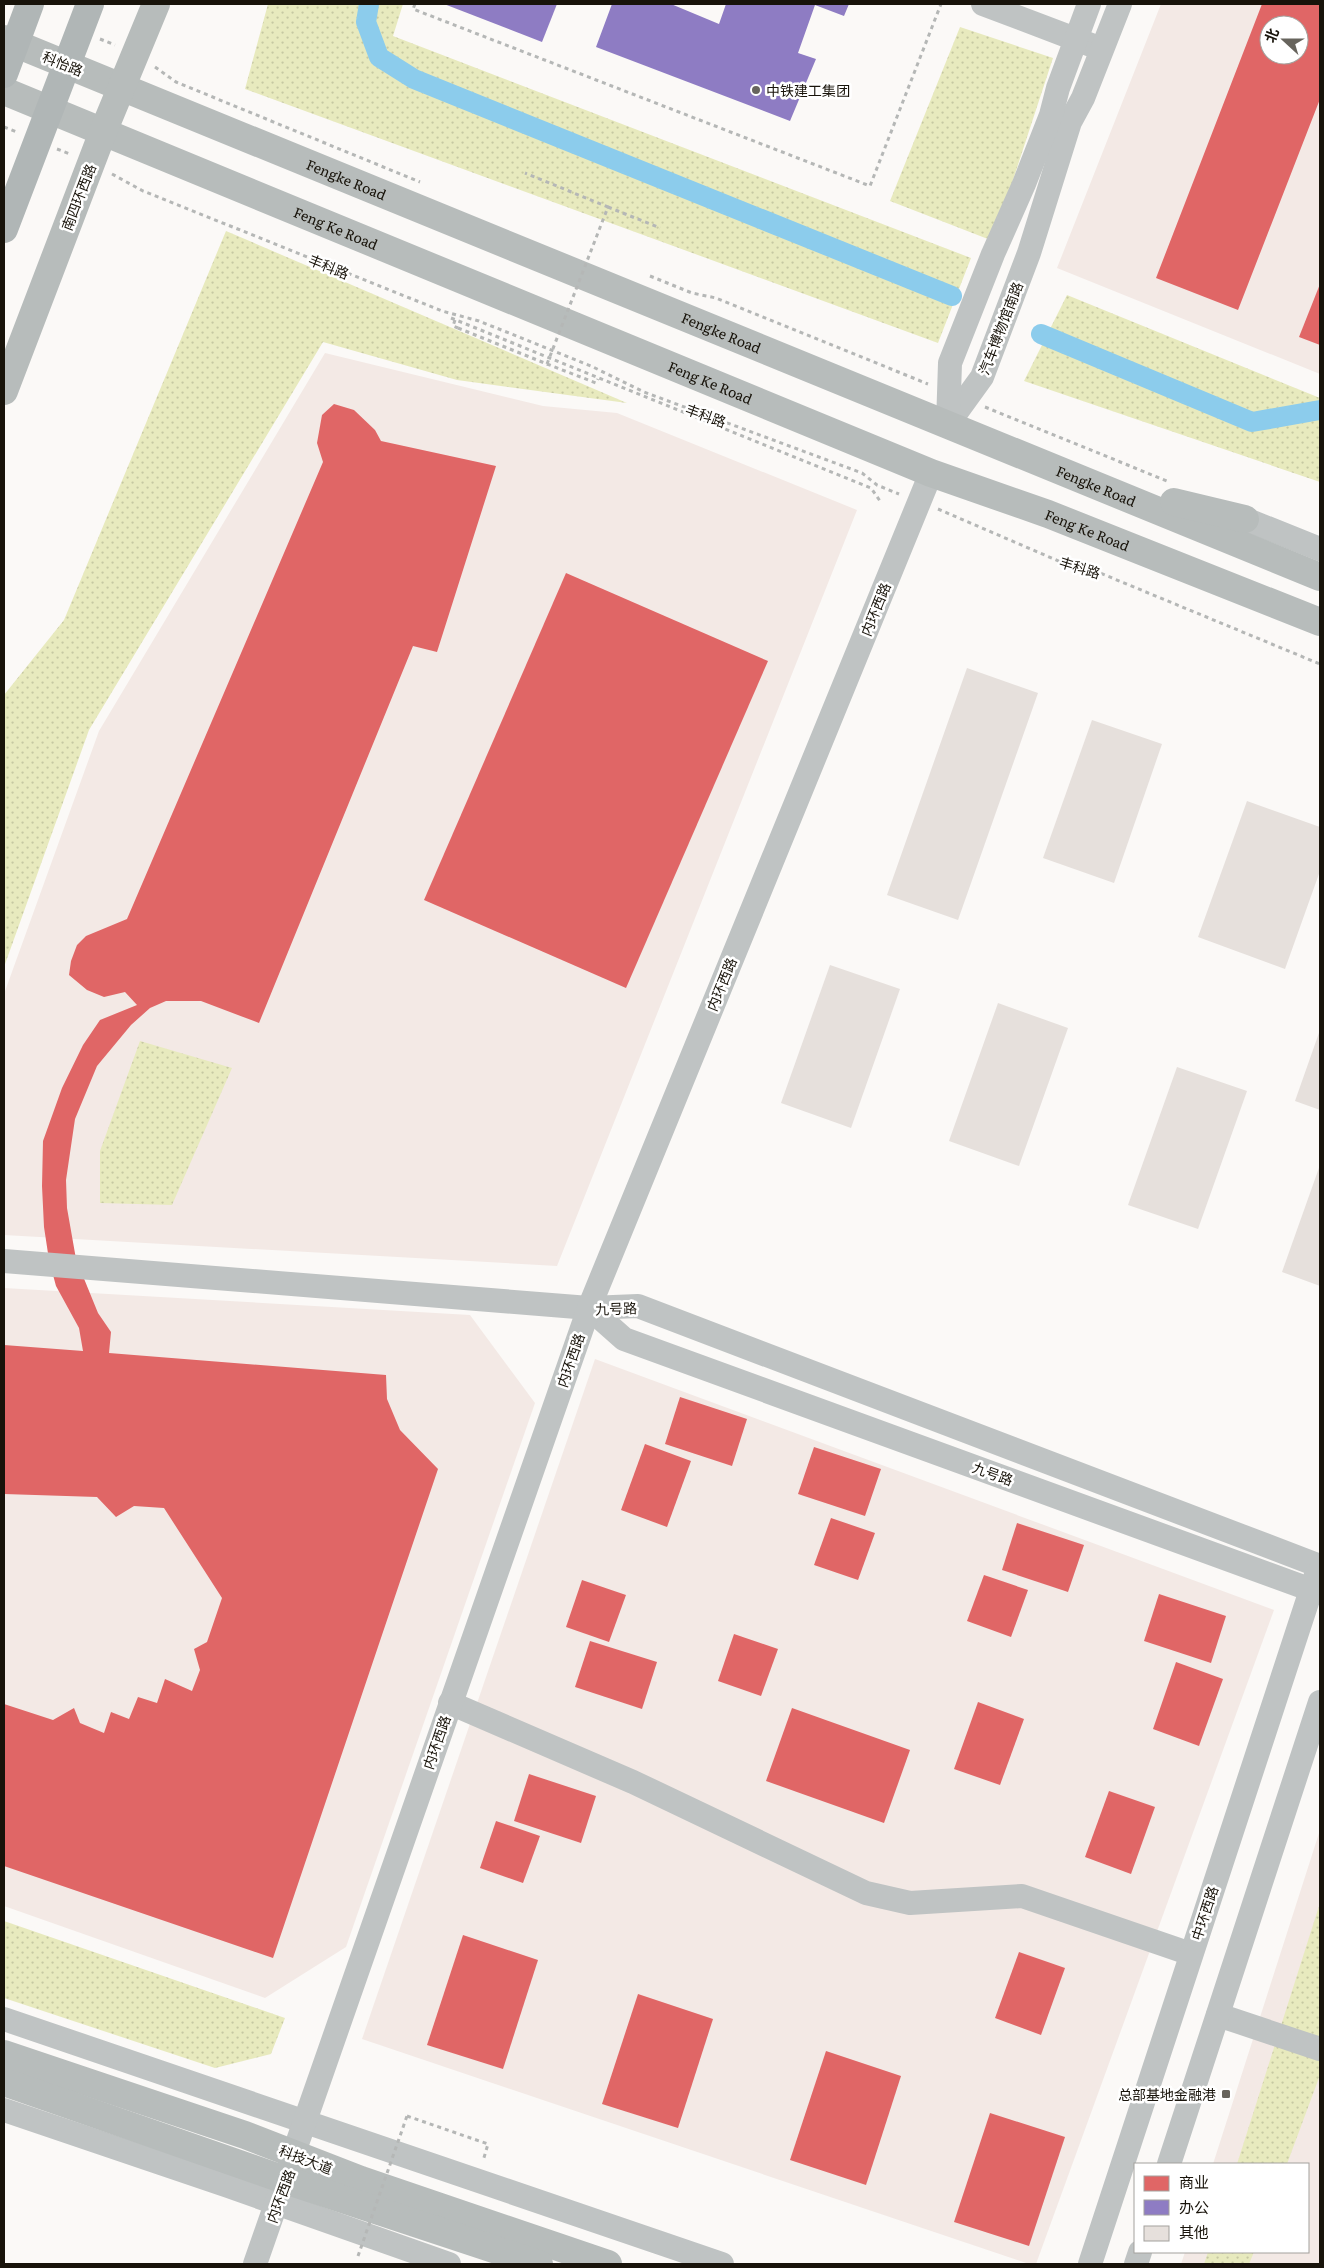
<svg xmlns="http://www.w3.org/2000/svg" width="1324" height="2268" viewBox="0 0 1324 2268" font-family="Literata,'Noto Sans SC',serif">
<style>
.commercial{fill:#f3e9e5;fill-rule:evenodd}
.park{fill:url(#park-dots)}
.shops{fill:#e06666;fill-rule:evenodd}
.offices{fill:#8e7cc3}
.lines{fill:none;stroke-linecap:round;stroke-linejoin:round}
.canal{stroke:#8cccec;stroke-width:20}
.building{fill:#e6e0dc}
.path{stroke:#b5b7b6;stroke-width:3;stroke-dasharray:4 4;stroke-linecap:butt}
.minor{stroke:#bfc3c3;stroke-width:24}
.major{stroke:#b7bcbb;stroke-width:28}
.path-bridge{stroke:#b5b7b6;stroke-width:3;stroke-dasharray:4 4;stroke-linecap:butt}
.highway-bridge{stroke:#b0b6b6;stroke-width:28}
.poi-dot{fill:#67645d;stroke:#fff;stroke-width:2}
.labels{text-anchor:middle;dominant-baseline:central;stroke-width:5;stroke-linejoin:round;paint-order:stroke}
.street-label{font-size:14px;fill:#18130a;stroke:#fff}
.poi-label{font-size:14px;fill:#18130a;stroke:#fff;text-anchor:start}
</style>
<defs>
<pattern id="park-dots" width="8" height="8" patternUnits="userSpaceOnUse" patternTransform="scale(1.25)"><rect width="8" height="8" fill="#e8eabe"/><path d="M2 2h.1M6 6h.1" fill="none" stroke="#c6c8a2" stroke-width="1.8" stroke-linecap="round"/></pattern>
</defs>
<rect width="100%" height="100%" fill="#fbf9f7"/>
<!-- commercial -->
<g class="commercial">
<path d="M 1161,4 L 1320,4 L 1320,374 L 1057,268 ZM 1269,25 L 1299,25 L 1299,55 L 1269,55 Z"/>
<path d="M 325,353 L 543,406 L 617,413 L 857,510 L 557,1266 L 4,1235 L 4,994 L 99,731 Z"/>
<path d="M 4,1288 L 470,1315 L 535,1403 L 346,1947 L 265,1998 L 4,1906 Z"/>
<path d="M 595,1359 L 1274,1610 L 1036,2264 L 1029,2264 L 362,2039 Z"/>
<path d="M 1320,1830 L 1320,2264 L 1181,2264 L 1185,2252 L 1308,2252 L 1308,2164 L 1213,2164 Z"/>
</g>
<!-- park -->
<g class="park">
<path d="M 268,4 L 403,4 L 393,36 L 971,258 L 938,343 L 245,89 Z"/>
<path d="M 960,27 L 1053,58 L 993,241 L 890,201 Z"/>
<path d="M 226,231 L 627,403 L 457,380 L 323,342 L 89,730 L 4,967 L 4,695 L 64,620 Z"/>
<path d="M 1067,295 L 1320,398 L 1320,482 L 1024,381 Z"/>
<path d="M 140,1041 L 232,1068 L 172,1205 L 100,1203 L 100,1151 Z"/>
<path d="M 1320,1903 L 1320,2075 L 1287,2164 L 1237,2164 Z"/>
<path d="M 4,1921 L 285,2018 L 271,2054 L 215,2068 L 4,1998 Z"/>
<path d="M 1208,2252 L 1254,2252 L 1249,2264 L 1204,2264 Z"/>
</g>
<!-- shops -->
<g class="shops">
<path d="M 1262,4 L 1320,4 L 1320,99 L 1238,310 L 1156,278 ZM 1269,25 L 1299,25 L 1299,55 L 1269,55 Z"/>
<path d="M 1320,284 L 1320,345 L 1299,337 Z"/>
<path d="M 334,404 L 354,410 L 375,430 L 381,441 L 496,466 L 437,652 L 413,646 L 259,1023 L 201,1001 L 166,1001 L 150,1008 L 131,1025 L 97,1066 L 75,1119 L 66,1180 L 67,1208 L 76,1259 L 98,1313 L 111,1332 L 109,1353 L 386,1375 L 387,1399 L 400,1430 L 438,1469 L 273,1958 L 4,1866 L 4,1704 L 53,1720 L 74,1708 L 80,1723 L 104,1733 L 111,1712 L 129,1719 L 138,1697 L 157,1703 L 165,1679 L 192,1691 L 200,1670 L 194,1649 L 207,1642 L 222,1598 L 164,1508 L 134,1506 L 116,1517 L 97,1497 L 4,1494 L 4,1345 L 83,1351 L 79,1328 L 56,1286 L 49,1260 L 44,1227 L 42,1186 L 43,1141 L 62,1088 L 83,1045 L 100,1020 L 137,1005 L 125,992 L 104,997 L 87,990 L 69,975 L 71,961 L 77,945 L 86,936 L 127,919 L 323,462 L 317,443 L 322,415 Z"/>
<path d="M 566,573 L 768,661 L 626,988 L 424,900 Z"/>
<path d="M 680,1397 L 747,1419 L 732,1466 L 665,1444 Z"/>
<path d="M 645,1444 L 691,1461 L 667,1527 L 621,1510 Z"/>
<path d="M 814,1447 L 881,1469 L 865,1516 L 798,1494 Z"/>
<path d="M 831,1518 L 875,1533 L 858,1580 L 814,1565 Z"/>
<path d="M 1017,1523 L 1084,1545 L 1068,1592 L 1002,1570 Z"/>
<path d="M 984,1575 L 1028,1590 L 1011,1637 L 967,1621 Z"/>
<path d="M 582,1580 L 626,1595 L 609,1642 L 566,1627 Z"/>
<path d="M 1159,1594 L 1226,1616 L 1211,1663 L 1144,1641 Z"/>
<path d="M 734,1634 L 778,1649 L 761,1696 L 718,1681 Z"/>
<path d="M 590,1641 L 657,1662 L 642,1709 L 575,1687 Z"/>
<path d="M 1176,1662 L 1223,1679 L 1199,1746 L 1153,1729 Z"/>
<path d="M 978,1702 L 1024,1719 L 1000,1785 L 954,1769 Z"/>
<path d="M 792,1708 L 910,1750 L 884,1823 L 766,1781 Z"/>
<path d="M 529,1774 L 596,1796 L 581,1843 L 514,1821 Z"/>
<path d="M 1109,1791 L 1155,1807 L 1131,1874 L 1085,1857 Z"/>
<path d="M 496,1821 L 540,1836 L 523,1883 L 480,1868 Z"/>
<path d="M 463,1935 L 538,1960 L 503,2069 L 427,2045 Z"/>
<path d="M 1019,1952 L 1065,1968 L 1041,2035 L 995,2018 Z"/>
<path d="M 638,1994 L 713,2019 L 678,2128 L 602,2104 Z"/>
<path d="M 826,2051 L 901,2076 L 866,2185 L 790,2160 Z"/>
<path d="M 990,2113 L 1065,2137 L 1029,2246 L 954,2222 Z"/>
</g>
<!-- offices -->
<g class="offices">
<path d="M 444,4 L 557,4 L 542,42 Z"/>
<path d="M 612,4 L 671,4 L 719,24 L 726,4 L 849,4 L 844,16 L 815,5 L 798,53 L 816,59 L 790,121 L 596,47 Z"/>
</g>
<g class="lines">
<!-- canal -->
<g class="canal">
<path d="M 369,4 L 366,22 L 379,57 L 414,79 L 952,296"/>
<path d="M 1041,334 L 1252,422 L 1320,410"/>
</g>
</g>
<!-- building -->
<g class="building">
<path d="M 967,668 L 1038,693 L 958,920 L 887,895 Z"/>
<path d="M 1092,720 L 1162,744 L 1114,883 L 1043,858 Z"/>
<path d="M 1247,801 L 1320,827 L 1320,871 L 1285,969 L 1198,937 Z"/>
<path d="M 830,965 L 900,989 L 851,1128 L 781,1103 Z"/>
<path d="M 998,1003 L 1068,1028 L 1019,1166 L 949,1141 Z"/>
<path d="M 1320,1030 L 1320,1110 L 1295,1101 Z"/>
<path d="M 1177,1067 L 1247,1091 L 1198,1229 L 1128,1205 Z"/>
<path d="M 1320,1165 L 1320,1286 L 1282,1272 Z"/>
</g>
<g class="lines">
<!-- path -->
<g class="path">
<path d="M 415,4 L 413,9 L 870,186 L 941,4"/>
<path d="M 100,39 L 115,45"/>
<path d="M 155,67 L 176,82 L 420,182"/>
<path d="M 4,127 L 17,132"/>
<path d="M 57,149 L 70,154"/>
<path d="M 112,174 L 143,191 L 442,311 L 479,321 L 591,366 L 644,392 L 862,473 L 877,485 L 899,494"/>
<path d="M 608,207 L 660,228"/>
<path d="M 650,276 L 692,293 L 716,298 L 928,384"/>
<path d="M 451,318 L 871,488 L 880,501"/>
<path d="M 455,320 L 453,326 L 458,328"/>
<path d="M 547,364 L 596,383 L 598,379"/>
<path d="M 985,407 L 1167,481"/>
<path d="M 938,509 L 1070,566 L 1088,568 L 1320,664"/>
<path d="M 407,2116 L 488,2144 L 483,2161"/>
</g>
<!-- minor -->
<g class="minor">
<path d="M 983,4 L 1091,45"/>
<path d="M 948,424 L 982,377 L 1029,253 L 1070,122 L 1083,98 L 1120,4"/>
<path d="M 948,424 L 950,363 L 993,254 L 1024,184 L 1051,115 L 1058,88 L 1089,4"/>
<path d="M 1245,519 L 1320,549"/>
<path d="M 4,1261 L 589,1308 L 638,1306 L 1320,1566"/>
<path d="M 589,1308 L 624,1339 L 1320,1593"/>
<path d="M 450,1703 L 633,1782 L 866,1893 L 910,1903 L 1022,1896 L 1191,1954"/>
<path d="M 1218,2015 L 1320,2049"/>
<path d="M 4,2019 L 722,2264"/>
<path d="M 4,2110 L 228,2186 L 449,2264"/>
<path d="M 1169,2164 L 1320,1702"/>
<path d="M 255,2264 L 589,1308 L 931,473"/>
<path d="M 1090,2264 L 1316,1575"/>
<path d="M 1136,2264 L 1140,2252"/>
</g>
<!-- major -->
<g class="major">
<path id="s1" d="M 4,39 L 1320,577"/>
<path id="s2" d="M 4,91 L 931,473 L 1048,514 L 1320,622"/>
<path d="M 4,391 L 103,132 L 156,4"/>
<path d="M 1174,502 L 1245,519"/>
<path d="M 4,2054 L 245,2135 L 361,2180 L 608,2264"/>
<path d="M 4,2082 L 285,2180 L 539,2264"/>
</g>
<!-- path-bridge -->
<g class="path-bridge">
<path d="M 458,328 L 547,364 L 608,207 L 525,173"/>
<path d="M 358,2256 L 407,2116"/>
</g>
<!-- highway-bridge -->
<g class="highway-bridge">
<path d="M 4,74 L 30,4"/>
<path d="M 4,229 L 90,4"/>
</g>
</g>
<!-- markers -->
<g class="poi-dot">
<circle cx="756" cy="90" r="5"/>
<rect x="1221" y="2089" width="10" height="10" rx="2.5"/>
</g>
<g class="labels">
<!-- street labels -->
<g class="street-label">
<text transform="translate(63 63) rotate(22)">科怡路</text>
<text stroke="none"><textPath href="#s1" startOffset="370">Fengke Road</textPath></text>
<text transform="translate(78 197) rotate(-69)">南四环西路</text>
<text stroke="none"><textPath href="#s2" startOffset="359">Feng Ke Road</textPath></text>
<text transform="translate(329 266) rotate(22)">丰科路</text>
<text transform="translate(1000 328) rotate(-69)">汽车博物馆南路</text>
<text stroke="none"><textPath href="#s1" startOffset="775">Fengke Road</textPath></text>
<text stroke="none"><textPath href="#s2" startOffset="764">Feng Ke Road</textPath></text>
<text transform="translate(706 415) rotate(20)">丰科路</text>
<text stroke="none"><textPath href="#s1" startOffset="1180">Fengke Road</textPath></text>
<text stroke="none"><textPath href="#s2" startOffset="1169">Feng Ke Road</textPath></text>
<text transform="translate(1080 567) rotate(17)">丰科路</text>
<text transform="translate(875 609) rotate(-68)">内环西路</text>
<text transform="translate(721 984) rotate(-68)">内环西路</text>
<text transform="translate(616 1308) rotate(-2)">九号路</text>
<text transform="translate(570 1360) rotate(-71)">内环西路</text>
<text transform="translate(993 1473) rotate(20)">九号路</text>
<text transform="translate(436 1742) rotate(-71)">内环西路</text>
<text transform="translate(1204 1913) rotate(-72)">中环西路</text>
<text transform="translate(306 2159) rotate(21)">科技大道</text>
<text transform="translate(280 2196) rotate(-70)">内环西路</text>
</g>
<!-- poi labels -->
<g class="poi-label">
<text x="766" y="90">中铁建工集团</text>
<text x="1216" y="2094" text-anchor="end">总部基地金融港</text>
</g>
</g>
<!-- border -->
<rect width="1324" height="2268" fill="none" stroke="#18130a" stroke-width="10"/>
<!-- legend -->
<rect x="1134" y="2163" width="175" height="90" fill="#ffffff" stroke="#a3a19d"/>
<rect x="1144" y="2176" width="25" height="15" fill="#e06666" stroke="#a3a19d"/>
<text x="1179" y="2188" font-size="15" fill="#18130a">商业</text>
<rect x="1144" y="2200" width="25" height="15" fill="#8e7cc3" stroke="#a3a19d"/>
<text x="1179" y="2213" font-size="15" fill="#18130a">办公</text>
<rect x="1144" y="2226" width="25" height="15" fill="#e6e0dc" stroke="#a3a19d"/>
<text x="1179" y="2238" font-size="15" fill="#18130a">其他</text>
<!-- north arrow -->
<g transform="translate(1284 40) rotate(291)"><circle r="24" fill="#ffffff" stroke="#a3a19d"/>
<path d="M0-4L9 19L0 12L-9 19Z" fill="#67645d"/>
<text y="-8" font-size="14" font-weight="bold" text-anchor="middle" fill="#18130a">北</text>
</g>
</svg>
